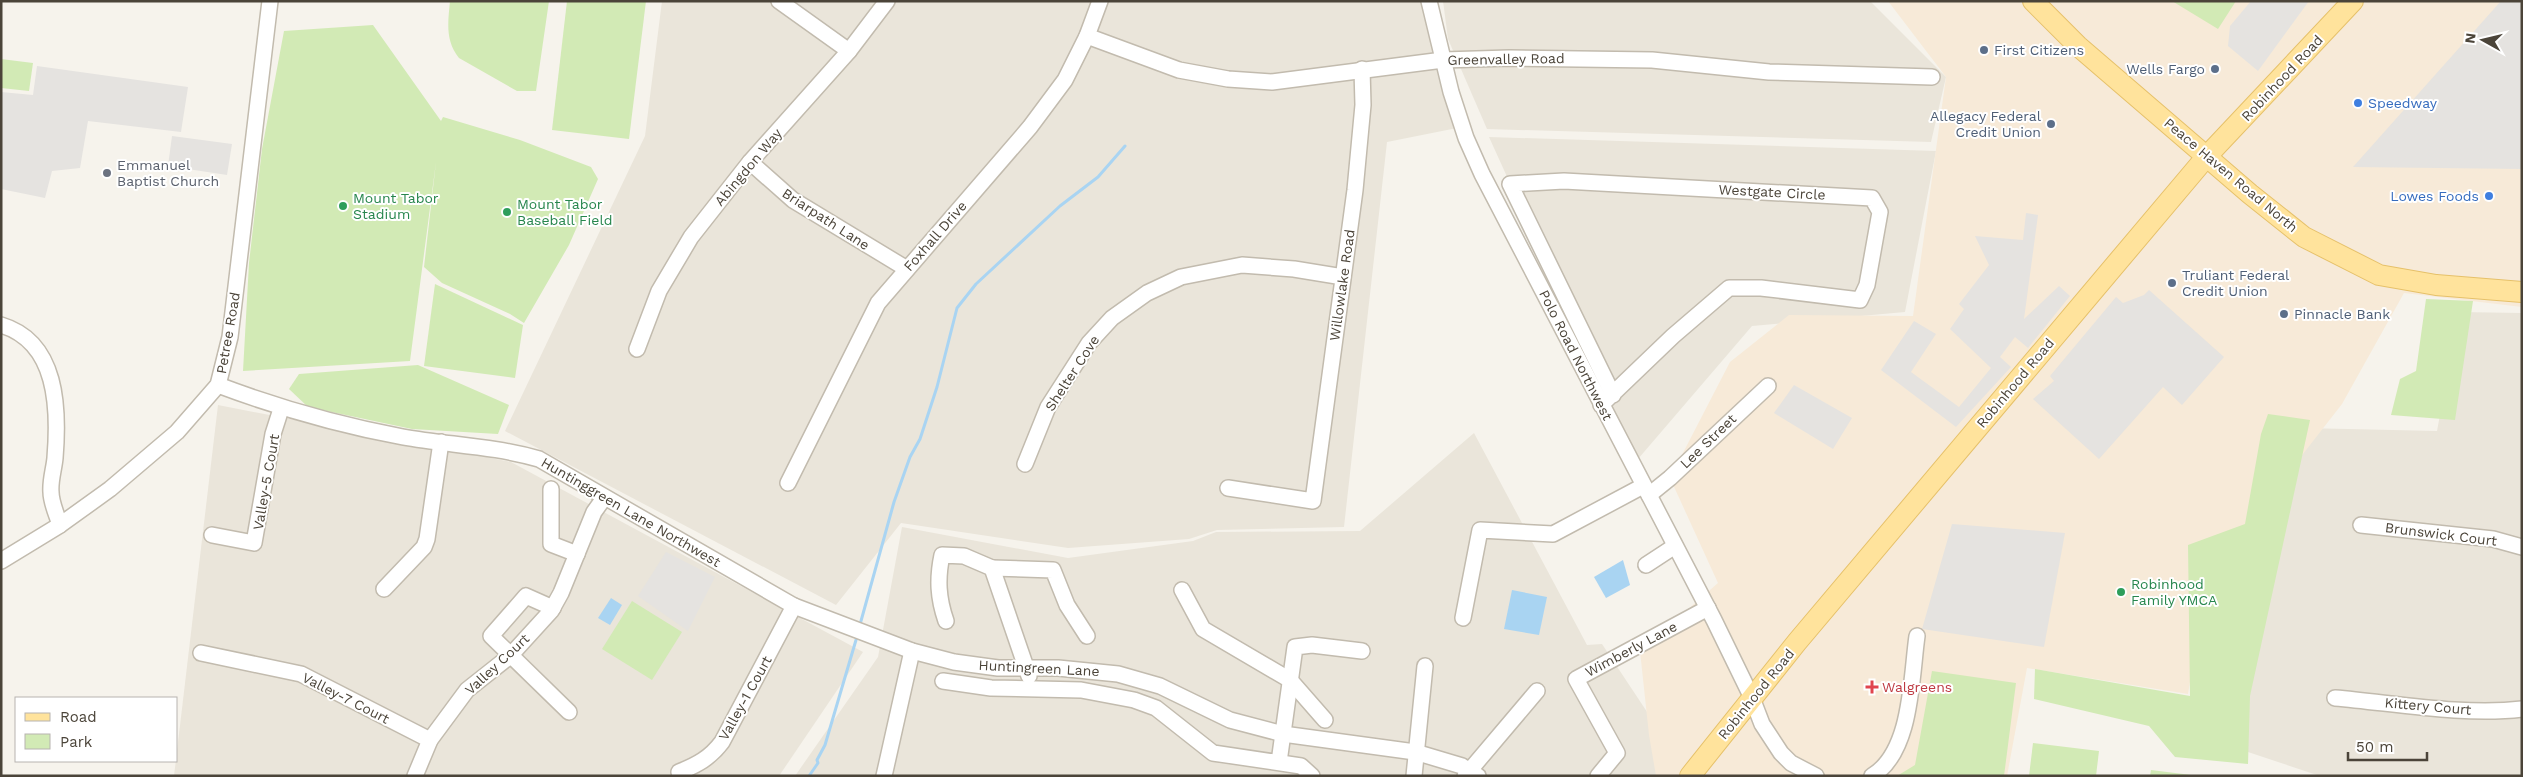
<svg xmlns="http://www.w3.org/2000/svg" width="2523" height="777" viewBox="0 0 2523 777" font-family="'Work Sans',sans-serif">
<style>
.residential{fill:#eae5da}
.commercial{fill:#f7ead8}
.green{fill:#d2eab5}
.parking{fill:#e5e3e0}
.water{fill:#a9d4f2}
.lines{fill:none;stroke-linecap:round;stroke-linejoin:round}
.stream{stroke:#a9d4f2;stroke-width:3}
.minor-casing{stroke:#c2bbae;stroke-width:18}
.major-casing{stroke:#e6c16a;stroke-width:22}
.minor{stroke:#fff;stroke-width:15}
.major{stroke:#ffe39c;stroke-width:20}
.service-dot{fill:#5c6f8a;stroke:#fff;stroke-width:2}
.shop-dot{fill:#3f7fe0;stroke:#fff;stroke-width:2}
.worship-dot{fill:#6b7280;stroke:#fff;stroke-width:2}
.leisure-dot{fill:#2e9e5b;stroke:#fff;stroke-width:2}
.health-dot{fill:#e0444e;stroke:#fff;stroke-width:2}
.labels{text-anchor:middle;dominant-baseline:central;stroke-width:4;stroke-linejoin:round;paint-order:stroke}
.service-label{font-size:14px;fill:#4e5e75;stroke:#fff;text-anchor:start}
.street-label{font-size:14px;fill:#4b4439;stroke:#fff}
.shop-label{font-size:14px;fill:#366cbe;stroke:#fff;text-anchor:start}
.worship-label{font-size:14px;fill:#5b616d;stroke:#fff;text-anchor:start}
.leisure-label{font-size:14px;fill:#27864d;stroke:#fff;text-anchor:start}
.health-label{font-size:14px;fill:#be3a42;stroke:#fff;text-anchor:start}
</style>
<rect width="100%" height="100%" fill="#f6f3ec"/>
<!-- residential -->
<g class="residential">
<path d="M 662,1 L 1425,1 L 1462,127 L 1387,142 L 1344,527 L 1217,530 L 1189,539 L 1068,548 L 901,523 L 836,605 L 505,431 L 645,136 Z"/>
<path d="M 1443,1 L 1870,1 L 1946,77 L 1931,142 L 1487,129 L 1448,39 Z"/>
<path d="M 1489,137 L 1936,151 L 1905,312 L 1752,326 L 1632,466 L 1601,384 Z"/>
<path d="M 2459,312 L 2522,313 L 2522,776 L 2320,776 L 2239,749 L 2303,428 L 2437,431 Z"/>
<path d="M 218,405 L 511,462 L 863,652 L 779,776 L 174,776 Z"/>
<path d="M 1474,433 L 1587,645 L 1602,644 L 1677,757 L 1662,776 L 795,776 L 878,657 L 902,527 L 1068,558 L 1193,541 L 1216,532 L 1360,531 Z"/>
</g>
<!-- commercial -->
<path class="commercial" d="M 1888,1 L 2522,1 L 2522,307 L 2404,293 L 2342,404 L 2207,577 L 2188,694 L 2027,668 L 2007,776 L 1656,776 L 1649,735 L 1640,651 L 1718,583 L 1670,478 L 1730,362 L 1789,315 L 1913,316 L 1946,77 Z"/>
<!-- green -->
<g class="green">
<path d="M 450,1 L 549,1 L 536,91 L 517,91 L 459,58 C 445,41 448,22 450,1 Z"/>
<path d="M 567,1 L 646,1 L 629,139 L 552,130 Z"/>
<path d="M 2172,1 L 2236,1 L 2218,29 Z"/>
<path d="M 373,25 L 441,121 L 443,117 L 520,140 L 591,167 L 598,179 L 569,245 L 524,323 L 510,314 L 442,283 L 424,267 L 436,162 L 410,361 L 243,371 L 249,263 L 262,149 L 284,31 Z"/>
<path d="M 1,59 L 33,63 L 29,91 L 1,88 Z"/>
<path d="M 435,284 L 523,325 L 515,378 L 424,366 Z"/>
<path d="M 2426,299 L 2473,301 L 2455,420 L 2391,415 L 2400,379 L 2416,371 Z"/>
<path d="M 418,365 L 509,405 L 498,434 L 412,429 L 308,407 L 289,389 L 299,374 Z"/>
<path d="M 2268,414 L 2310,420 L 2250,696 L 2248,764 L 2175,757 L 2149,726 L 2034,699 L 2035,669 L 2190,696 L 2188,545 L 2245,524 L 2261,434 Z"/>
<path d="M 632,601 L 682,632 L 652,680 L 602,649 Z"/>
<path d="M 1932,671 L 2016,683 L 2004,776 L 1897,776 L 1915,765 Z"/>
<path d="M 2033,743 L 2099,751 L 2096,776 L 2029,776 Z"/>
<path d="M 2151,770 L 2199,776 L 2150,776 Z"/>
</g>
<!-- parking -->
<g class="parking">
<path d="M 2251,1 L 2309,1 L 2258,71 L 2228,46 L 2230,26 Z"/>
<path d="M 2501,1 L 2522,1 L 2522,169 L 2353,167 Z"/>
<path d="M 37,66 L 188,87 L 181,132 L 88,121 L 80,168 L 52,171 L 45,198 L 1,189 L 1,92 L 33,95 Z"/>
<path d="M 172,136 L 232,144 L 227,175 L 168,166 Z"/>
<path d="M 2026,213 L 2038,215 L 2024,319 L 2059,286 L 2070,296 L 2028,348 L 2015,337 L 2000,357 L 2011,367 L 1956,427 L 1881,370 L 1914,321 L 1936,334 L 1911,372 L 1959,407 L 1991,368 L 1950,329 L 1964,309 L 1959,304 L 1989,265 L 1975,236 L 2023,240 Z"/>
<path d="M 2149,290 L 2224,357 L 2182,405 L 2163,387 L 2099,459 L 2033,399 L 2054,381 L 2050,376 L 2116,297 L 2123,303 L 2144,295 Z"/>
<path d="M 1794,385 L 1852,418 L 1833,449 L 1774,413 Z"/>
<path d="M 1952,524 L 2065,533 L 2044,647 L 1922,629 Z"/>
<path d="M 666,552 L 715,577 L 688,631 L 638,596 Z"/>
</g>
<!-- water -->
<g class="water">
<path d="M 1623,560 L 1630,585 L 1606,598 L 1594,577 Z"/>
<path d="M 1512,590 L 1547,597 L 1539,635 L 1504,629 Z"/>
<path d="M 611,598 L 622,605 L 610,625 L 598,618 Z"/>
</g>
<g class="lines">
<!-- stream -->
<g class="stream">
<path d="M 861,621 L 894,502 L 910,457 L 920,439 L 937,387 L 957,308 L 976,284 L 1060,206 L 1098,177 L 1125,146"/>
<path d="M 809,776 L 818,763 L 817,760 L 825,745 L 856,640"/>
</g>
<!-- minor casing -->
<g class="minor-casing">
<g id="minor">
<path d="M 779,1 L 849,51"/>
<path d="M 1429,1 L 1451,92 L 1466,138 L 1482,174 L 1714,620 L 1752,698 L 1762,724 L 1781,753 L 1791,763 L 1816,776"/>
<path d="M 1087,36 L 1179,70 L 1228,79 L 1272,82 L 1443,60 L 1509,58 L 1652,60 L 1769,72 L 1932,77"/>
<path d="M 750,162 L 793,200 L 907,269"/>
<path d="M 1,325 C 58,342 59,409 55,458 C 54,469 50,481 51,492 C 51,503 57,515 60,525"/>
<path d="M 637,349 L 659,291 L 691,237 L 750,162 L 849,51 L 887,1"/>
<path d="M 218,385 C 279,408 339,425 403,437 C 448,445 494,446 539,459 L 794,606 L 912,651 L 954,662 L 998,668 L 1058,668 L 1118,674 L 1160,686 L 1230,720 L 1283,734 L 1415,752 L 1462,766 L 1478,776"/>
<path d="M 1601,405 L 1673,336 L 1729,288 L 1761,288 L 1860,300 L 1867,285 L 1880,212 L 1872,198 L 1564,181 L 1510,184 L 1613,395"/>
<path d="M 1025,464 L 1048,407 L 1089,343 L 1112,318 L 1147,293 L 1181,277 L 1242,265 L 1294,269 L 1343,277"/>
<path d="M 788,483 L 878,303 L 1030,127 L 1065,80 L 1087,36 L 1100,1"/>
<path d="M 1228,488 L 1313,501 L 1355,190 L 1363,105 L 1362,69"/>
<path d="M 551,489 L 551,544 L 577,554"/>
<path d="M 1649,495 L 1670,478 L 1768,386"/>
<path d="M 2361,525 L 2493,539 L 2522,547"/>
<path d="M 212,535 L 254,543 L 273,434 L 281,409"/>
<path d="M 1,561 L 60,525 L 110,489 L 177,432 L 218,385 L 230,337 L 270,1"/>
<path d="M 1646,565 L 1675,546"/>
<path d="M 992,568 L 1053,570 L 1067,605 L 1087,636"/>
<path d="M 384,589 L 424,547 L 427,539 L 441,442"/>
<path d="M 1182,590 L 1203,629 L 1290,680 L 1325,720"/>
<path d="M 553,608 L 526,596 L 491,636 L 569,712"/>
<path d="M 1463,618 L 1480,530 L 1553,534 L 1643,486"/>
<path d="M 946,621 C 938,598 937,579 942,555 L 964,556 L 992,568 L 1029,676"/>
<path d="M 201,653 L 301,674 L 430,740"/>
<path d="M 943,681 L 991,688 L 1081,690 L 1134,700 L 1156,708 L 1213,753 L 1301,766 L 1312,776"/>
<path d="M 2335,698 C 2394,703 2464,716 2522,709"/>
<path d="M 1279,762 L 1295,647 L 1312,645 L 1362,651"/>
<path d="M 679,772 C 697,765 710,758 722,742 L 794,606"/>
<path d="M 415,776 L 430,740 L 467,690 L 510,656 L 551,611 L 561,593 L 594,512 L 604,498"/>
<path d="M 884,776 L 912,651"/>
<path d="M 1414,776 L 1425,666"/>
<path d="M 1465,776 L 1537,691"/>
<path d="M 1598,776 L 1617,753 L 1576,679 L 1708,608"/>
<path d="M 1872,776 C 1912,752 1911,678 1917,636"/>
</g>
</g>
<!-- major casing -->
<g class="major-casing">
<g id="major">
<path d="M 2033,1 L 2078,46 L 2250,194 L 2304,237 L 2379,275 L 2436,285 L 2522,292"/>
<path d="M 1690,776 L 1797,642 L 2207,156 L 2353,1"/>
</g>
</g>
<!-- minor -->
<use href="#minor" class="minor"/>
<!-- major -->
<use href="#major" class="major"/>
</g>
<!-- markers -->
<g class="service-dot">
<circle cx="1984" cy="50" r="5"/>
<circle cx="2215" cy="69" r="5"/>
<circle cx="2051" cy="124" r="5"/>
<circle cx="2172" cy="283" r="5"/>
<circle cx="2284" cy="314" r="5"/>
</g>
<g class="shop-dot">
<circle cx="2358" cy="103" r="5"/>
<circle cx="2489" cy="196" r="5"/>
</g>
<circle class="worship-dot" cx="107" cy="173" r="5"/>
<g class="leisure-dot">
<circle cx="343" cy="206" r="5"/>
<circle cx="507" cy="212" r="5"/>
<circle cx="2121" cy="592" r="5"/>
</g>
<path class="health-dot" d="M1869.5 679.5h5v5h5v5h-5v5h-5v-5h-5v-5h5z"/>
<g class="labels">
<!-- service labels -->
<g class="service-label">
<text x="1994" y="50">First Citizens</text>
<text x="2205" y="69" text-anchor="end">Wells Fargo</text>
<text x="2041" y="116" text-anchor="end">Allegacy Federal<tspan x="2041" dy="16">Credit Union</tspan></text>
<text x="2182" y="275">Truliant Federal<tspan x="2182" dy="16">Credit Union</tspan></text>
<text x="2294" y="314">Pinnacle Bank</text>
</g>
<!-- street labels -->
<g class="street-label">
<text transform="translate(1506 59) rotate(-1)">Greenvalley Road</text>
<text transform="translate(2282 78) rotate(-47)">Robinhood Road</text>
<text transform="translate(748 167) rotate(-50)">Abingdon Way</text>
<text transform="translate(2231 175) rotate(40)">Peace Haven Road North</text>
<text transform="translate(1772 192) rotate(3)">Westgate Circle</text>
<text transform="translate(826 219) rotate(33)">Briarpath Lane</text>
<text transform="translate(935 236) rotate(-49)">Foxhall Drive</text>
<text transform="translate(1342 285) rotate(-82)">Willowlake Road</text>
<text transform="translate(228 333) rotate(-80)">Petree Road</text>
<text transform="translate(1576 355) rotate(63)">Polo Road Northwest</text>
<text transform="translate(1072 373) rotate(-57)">Shelter Cove</text>
<text transform="translate(2015 383) rotate(-50)">Robinhood Road</text>
<text transform="translate(1708 441) rotate(-44)">Lee Street</text>
<text transform="translate(266 482) rotate(-80)">Valley-5 Court</text>
<text transform="translate(631 512) rotate(30)">Huntinggreen Lane Northwest</text>
<text transform="translate(2441 534) rotate(7)">Brunswick Court</text>
<text transform="translate(1631 649) rotate(-28)">Wimberly Lane</text>
<text transform="translate(497 664) rotate(-43)">Valley Court</text>
<text transform="translate(1039 668) rotate(3)">Huntingreen Lane</text>
<text transform="translate(1756 694) rotate(-51)">Robinhood Road</text>
<text transform="translate(346 698) rotate(27)">Valley-7 Court</text>
<text transform="translate(745 698) rotate(-61)">Valley-1 Court</text>
<text transform="translate(2428 706) rotate(5)">Kittery Court</text>
</g>
<!-- shop labels -->
<g class="shop-label">
<text x="2368" y="103">Speedway</text>
<text x="2479" y="196" text-anchor="end">Lowes Foods</text>
</g>
<!-- worship labels -->
<g class="worship-label">
<text x="117" y="165">Emmanuel<tspan x="117" dy="16">Baptist Church</tspan></text>
</g>
<!-- leisure labels -->
<g class="leisure-label">
<text x="353" y="198">Mount Tabor<tspan x="353" dy="16">Stadium</tspan></text>
<text x="517" y="204">Mount Tabor<tspan x="517" dy="16">Baseball Field</tspan></text>
<text x="2131" y="584">Robinhood<tspan x="2131" dy="16">Family YMCA</tspan></text>
</g>
<!-- health labels -->
<g class="health-label">
<text x="1882" y="687">Walgreens</text>
</g>
</g>
<!-- border -->
<rect width="2523" height="777" fill="none" stroke="#4b4439" stroke-width="5"/>
<!-- legend -->
<rect x="15" y="697" width="162" height="65" fill="#ffffff" stroke="#b7b4b0"/>
<rect x="25" y="713" width="25" height="8" fill="#ffe39c" stroke="#b7b4b0"/>
<text x="60" y="722" font-size="15" fill="#4b4439">Road</text>
<rect x="25" y="734" width="25" height="15" fill="#d2eab5" stroke="#b7b4b0"/>
<text x="60" y="747" font-size="15" fill="#4b4439">Park</text>
<!-- north arrow -->
<g transform="translate(2483 40) rotate(278)" stroke="#ffffff" stroke-width="4" paint-order="stroke">
<path d="M0-4L9 19L0 12L-9 19Z" fill="#4b4439"/>
<text y="-8" font-size="14" font-weight="bold" text-anchor="middle" fill="#4b4439">N</text>
</g>
<!-- scale -->
<path d="M2348 752v8h79v-8" fill="none" stroke="#4b4439" stroke-width="2.5"/>
<text x="2356" y="752" font-size="15" fill="#4b4439" stroke="#ffffff" stroke-width="4" paint-order="stroke">50 m</text>
</svg>
